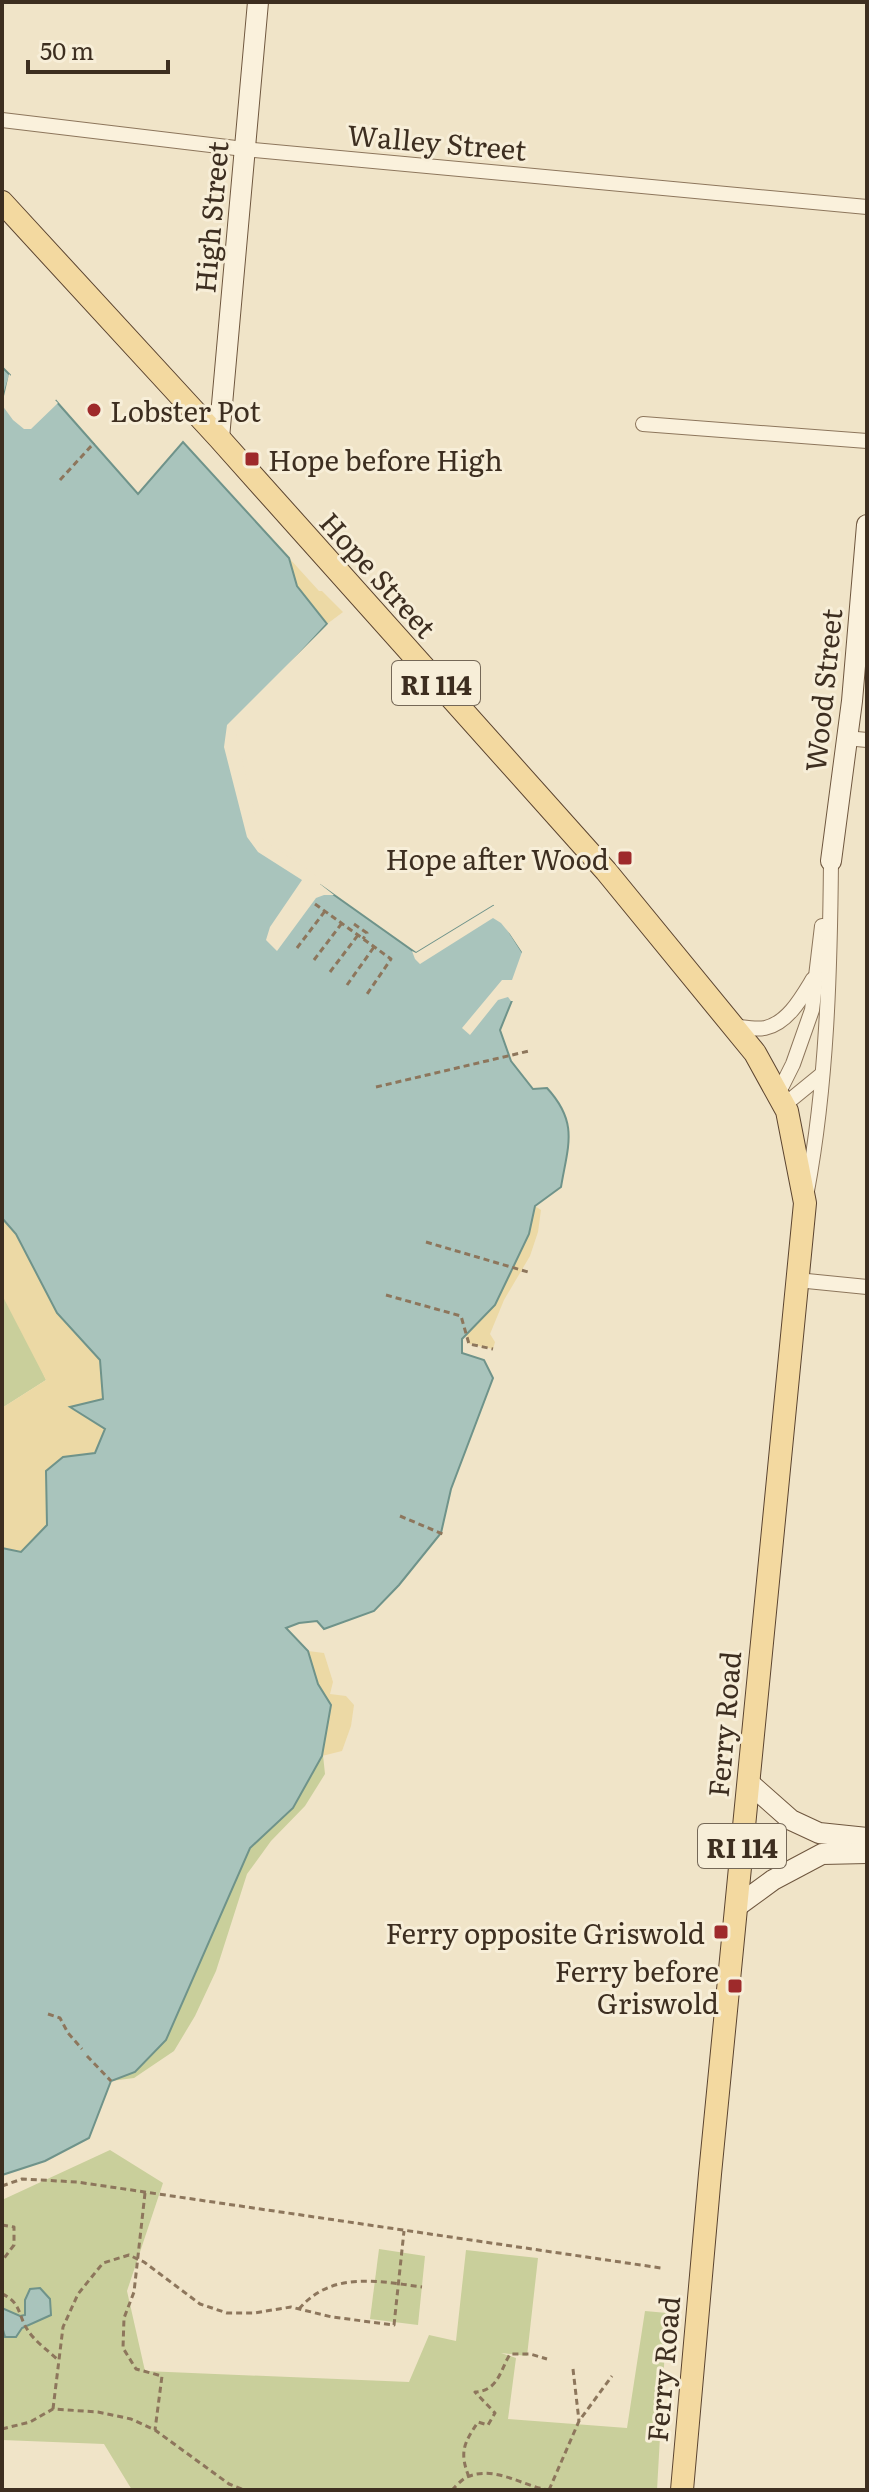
<svg xmlns="http://www.w3.org/2000/svg" width="869" height="2492" viewBox="0 0 869 2492" font-family="Literata,serif">
<style>
.green{fill:#c9cf9b}
.sand{fill:#ecd9a5}
.water{fill:#a9c4bc;stroke:#6f938a;stroke-width:2}
.pier{fill:#f0e4c8}
.lines{fill:none;stroke-linecap:round;stroke-linejoin:round}
.street-casing{stroke:#8d765c;stroke-width:16}
.secondary-casing{stroke:#6f573f;stroke-width:22}
.primary-casing{stroke:#5b4430;stroke-width:24}
.path{stroke:#8d765c;stroke-width:3;stroke-dasharray:6 4;stroke-linecap:butt}
.street{stroke:#faf1dc;stroke-width:14}
.secondary{stroke:#faf1dc;stroke-width:20}
.primary{stroke:#f3d9a0;stroke-width:22}
.poi-dot{fill:#9e2a2b;stroke:#f7eed8;stroke-width:3}
.labels{text-anchor:middle;dominant-baseline:central;stroke-width:6;stroke-linejoin:round;paint-order:stroke}
.shield{fill:#f7eed8;stroke:#756857;stroke-width:2}
.shield-label{font-size:26px;font-weight:bold;fill:#3d2e20}
.street-label{font-size:28px;fill:#3d2e20;stroke:#f7eed8}
.poi-label{font-size:28px;fill:#3d2e20;stroke:#f7eed8;text-anchor:end}
</style>
<rect width="100%" height="100%" fill="#f0e4c8"/>
<!-- green -->
<g class="green">
<path d="M 2,1279 L 46,1380 L 2,1408 Z"/>
<path d="M 322,1746 L 325,1774 L 305,1806 L 271,1841 L 247,1874 L 216,1971 L 195,2016 L 174,2051 L 134,2078 L 111,2081 L 223,1877 Z"/>
<path d="M 110,2150 L 163,2183 L 127,2291 L 145,2371 L 409,2382 L 429,2335 L 456,2341 L 466,2250 L 538,2258 L 527,2356 L 501,2353 L 516,2358 L 508,2419 L 627,2428 L 645,2311 L 667,2313 L 657,2490 L 132,2490 L 104,2444 L 2,2440 L 2,2200 Z"/>
<path d="M 379,2249 L 425,2256 L 418,2325 L 370,2319 Z"/>
</g>
<!-- sand -->
<g class="sand">
<path d="M 289,558 L 319,591 L 322,591 L 343,612 L 327,624 L 281,574 Z"/>
<path d="M 2,1176 L 152,1395 L 47,1525 L 21,1552 L 2,1548 L 2,1408 L 46,1380 L 2,1295 Z"/>
<path d="M 535,1206 L 541,1210 L 538,1232 L 530,1256 L 504,1300 L 490,1334 L 495,1342 L 493,1349 L 469,1344 L 461,1316 Z"/>
<path d="M 308,1651 L 324,1653 L 333,1682 L 330,1694 L 346,1696 L 354,1705 L 351,1726 L 342,1751 L 322,1756 L 317,1684 Z"/>
</g>
<!-- water -->
<g class="water">
<path d="M 2,367 L 10,375 L 3,398 L 28,424 L 56,401 L 138,494 L 183,442 L 289,558 L 297,586 L 327,624 L 230,729 L 258,841 L 416,953 L 493,906 L 528,961 L 500,1030 L 511,1061 L 533,1089 L 547,1088 C 579,1123 568,1145 561,1187 L 535,1206 L 529,1234 L 495,1305 L 462,1339 L 462,1353 L 484,1360 L 493,1378 L 451,1489 L 441,1533 L 399,1585 L 374,1611 L 324,1629 L 317,1621 L 299,1623 L 286,1628 L 308,1651 L 318,1684 L 331,1705 L 322,1756 L 293,1808 L 250,1848 L 166,2040 L 135,2072 L 111,2081 L 89,2138 L 45,2161 L 2,2175 L 2,1548 L 21,1552 L 47,1525 L 46,1471 L 63,1457 L 95,1453 L 105,1429 L 70,1407 L 103,1399 L 100,1360 L 57,1313 L 16,1234 L 2,1218 Z"/>
<path d="M 40,2288 L 50,2299 L 51,2315 L 22,2328 L 16,2337 L 5,2337 L 2,2326 L 2,2308 L 20,2316 L 25,2315 L 25,2300 L 30,2289 Z"/>
</g>
<!-- pier -->
<g class="pier">
<path d="M 9,374 L 13,378 L 7,396 L 27,419 L 53,398 L 58,403 L 31,429 L 24,429 L 13,420 L 2,405 Z"/>
<path d="M 330,622 L 330,627 L 235,730 L 261,838 L 317,876 L 322,881 L 320,884 L 334,895 L 324,895 L 316,898 L 277,951 L 266,940 L 270,927 L 302,880 L 258,852 L 247,837 L 224,747 L 227,725 Z"/>
<path d="M 493,906 L 498,906 L 502,910 L 528,946 L 531,962 L 516,1001 L 511,1001 L 508,997 L 498,1000 L 470,1035 L 462,1028 L 502,980 L 512,980 L 522,952 L 510,934 L 501,923 L 493,918 L 420,964 L 415,959 L 412,951 L 416,953 Z"/>
</g>
<g class="lines">
<!-- street casing -->
<g class="street-casing">
<g id="street">
<path d="M 2,120 L 244,149 L 867,207"/>
<path d="M 643,424 L 867,441"/>
<path d="M 846,738 L 867,740"/>
<path d="M 733,1026 C 743,1027 755,1030 765,1028 C 788,1023 802,997 813,979"/>
<path d="M 778,1094 L 793,1064 L 812,1010 L 822,926"/>
<path d="M 783,1106 L 821,1075"/>
<path d="M 807,1191 C 827,1083 830,971 831,861"/>
<path d="M 797,1280 L 867,1287"/>
</g>
</g>
<!-- secondary casing -->
<g class="secondary-casing">
<g id="secondary">
<path d="M 219,438 L 258,2"/>
<path d="M 831,861 L 852,701 L 867,525"/>
<path d="M 748,1782 L 791,1820 L 819,1833 L 867,1838"/>
<path d="M 736,1907 L 773,1880 L 822,1854 L 867,1853"/>
</g>
</g>
<!-- primary casing -->
<g class="primary-casing">
<path id="primary" d="M 2,202 L 219,438 L 606,871 L 755,1053 L 787,1111 L 805,1203 L 710,2174 L 682,2490"/>
</g>
<!-- path -->
<g class="path">
<path d="M 60,480 L 94,443"/>
<path d="M 315,904 L 391,959 L 365,997"/>
<path d="M 354,924 L 367,933 L 363,939"/>
<path d="M 297,948 L 325,911"/>
<path d="M 314,960 L 342,923"/>
<path d="M 330,972 L 358,935"/>
<path d="M 347,985 L 374,947"/>
<path d="M 376,1087 L 529,1051"/>
<path d="M 426,1242 L 528,1272"/>
<path d="M 386,1295 L 461,1316 L 469,1344 L 493,1349"/>
<path d="M 400,1516 L 445,1535"/>
<path d="M 48,2014 L 60,2018 L 68,2033 L 82,2049"/>
<path d="M 87,2056 L 111,2081"/>
<path d="M 2,2186 L 22,2179 L 77,2182 L 661,2268"/>
<path d="M 145,2193 L 134,2292 L 124,2318 L 123,2348 L 136,2369 L 162,2376 L 155,2430"/>
<path d="M 2,2225 L 14,2227 L 14,2245 L 2,2261"/>
<path d="M 2,2294 C 21,2302 18,2315 27,2329 C 34,2341 49,2351 59,2361"/>
<path d="M 299,2309 C 331,2271 378,2281 422,2287"/>
<path d="M 573,2369 L 579,2421"/>
<path d="M 53,2409 L 63,2327 L 78,2294 L 103,2263 L 129,2255 L 144,2262 L 200,2304 L 227,2313 L 254,2313 L 291,2307 L 332,2317 L 394,2325 L 404,2231"/>
<path d="M 2,2429 L 30,2422 L 53,2409 L 98,2412 L 131,2419 L 155,2430 L 229,2484 L 244,2490"/>
<path d="M 469,2477 C 459,2452 464,2443 478,2422 L 488,2425 L 495,2413 L 475,2392 C 498,2391 500,2371 510,2354 L 530,2354 L 547,2359"/>
<path d="M 452,2490 C 456,2486 462,2479 467,2477 C 495,2465 522,2486 549,2490"/>
<path d="M 549,2490 L 579,2421 L 612,2376"/>
</g>
<!-- street -->
<use href="#street" class="street"/>
<!-- secondary -->
<use href="#secondary" class="secondary"/>
<!-- primary -->
<use href="#primary" class="primary"/>
</g>
<!-- markers -->
<g class="poi-dot">
<circle cx="94" cy="410" r="8"/>
<rect x="244" y="451" width="16" height="16" rx="4"/>
<rect x="617" y="850" width="16" height="16" rx="4"/>
<rect x="713" y="1924" width="16" height="16" rx="4"/>
<rect x="727" y="1978" width="16" height="16" rx="4"/>
</g>
<g class="labels">
<!-- shield labels -->
<g class="shield">
<rect x="392" y="661" width="88" height="44" rx="6"/>
<rect x="698" y="1824" width="88" height="44" rx="6"/>
</g>
<g class="shield-label">
<text x="436" y="683">RI 114</text>
<text x="742" y="1846">RI 114</text>
</g>
<!-- street labels -->
<g class="street-label">
<text transform="translate(437 141) rotate(5)">Walley Street</text>
<text transform="translate(210 217) rotate(-85)">High Street</text>
<text transform="translate(379 574) rotate(48)">Hope Street</text>
<text transform="translate(822 690) rotate(-84)">Wood Street</text>
<text transform="translate(723 1724) rotate(-85)">Ferry Road</text>
<text transform="translate(662 2369) rotate(-85)">Ferry Road</text>
</g>
<!-- poi labels -->
<g class="poi-label">
<text x="110" y="410" text-anchor="start">Lobster Pot</text>
<text x="268" y="459" text-anchor="start">Hope before High</text>
<text x="609" y="858">Hope after Wood</text>
<text x="705" y="1932">Ferry opposite Griswold</text>
<text x="719" y="1970">Ferry before<tspan x="719" dy="32">Griswold</tspan></text>
</g>
</g>
<!-- border -->
<rect width="869" height="2492" fill="none" stroke="#3d2e20" stroke-width="8"/>
<!-- scale -->
<path d="M28 60v12h140v-12" fill="none" stroke="#3d2e20" stroke-width="4"/>
<text x="40" y="60" font-size="24" fill="#3d2e20" stroke="#f7eed8" stroke-width="6" paint-order="stroke">50 m</text>
</svg>
